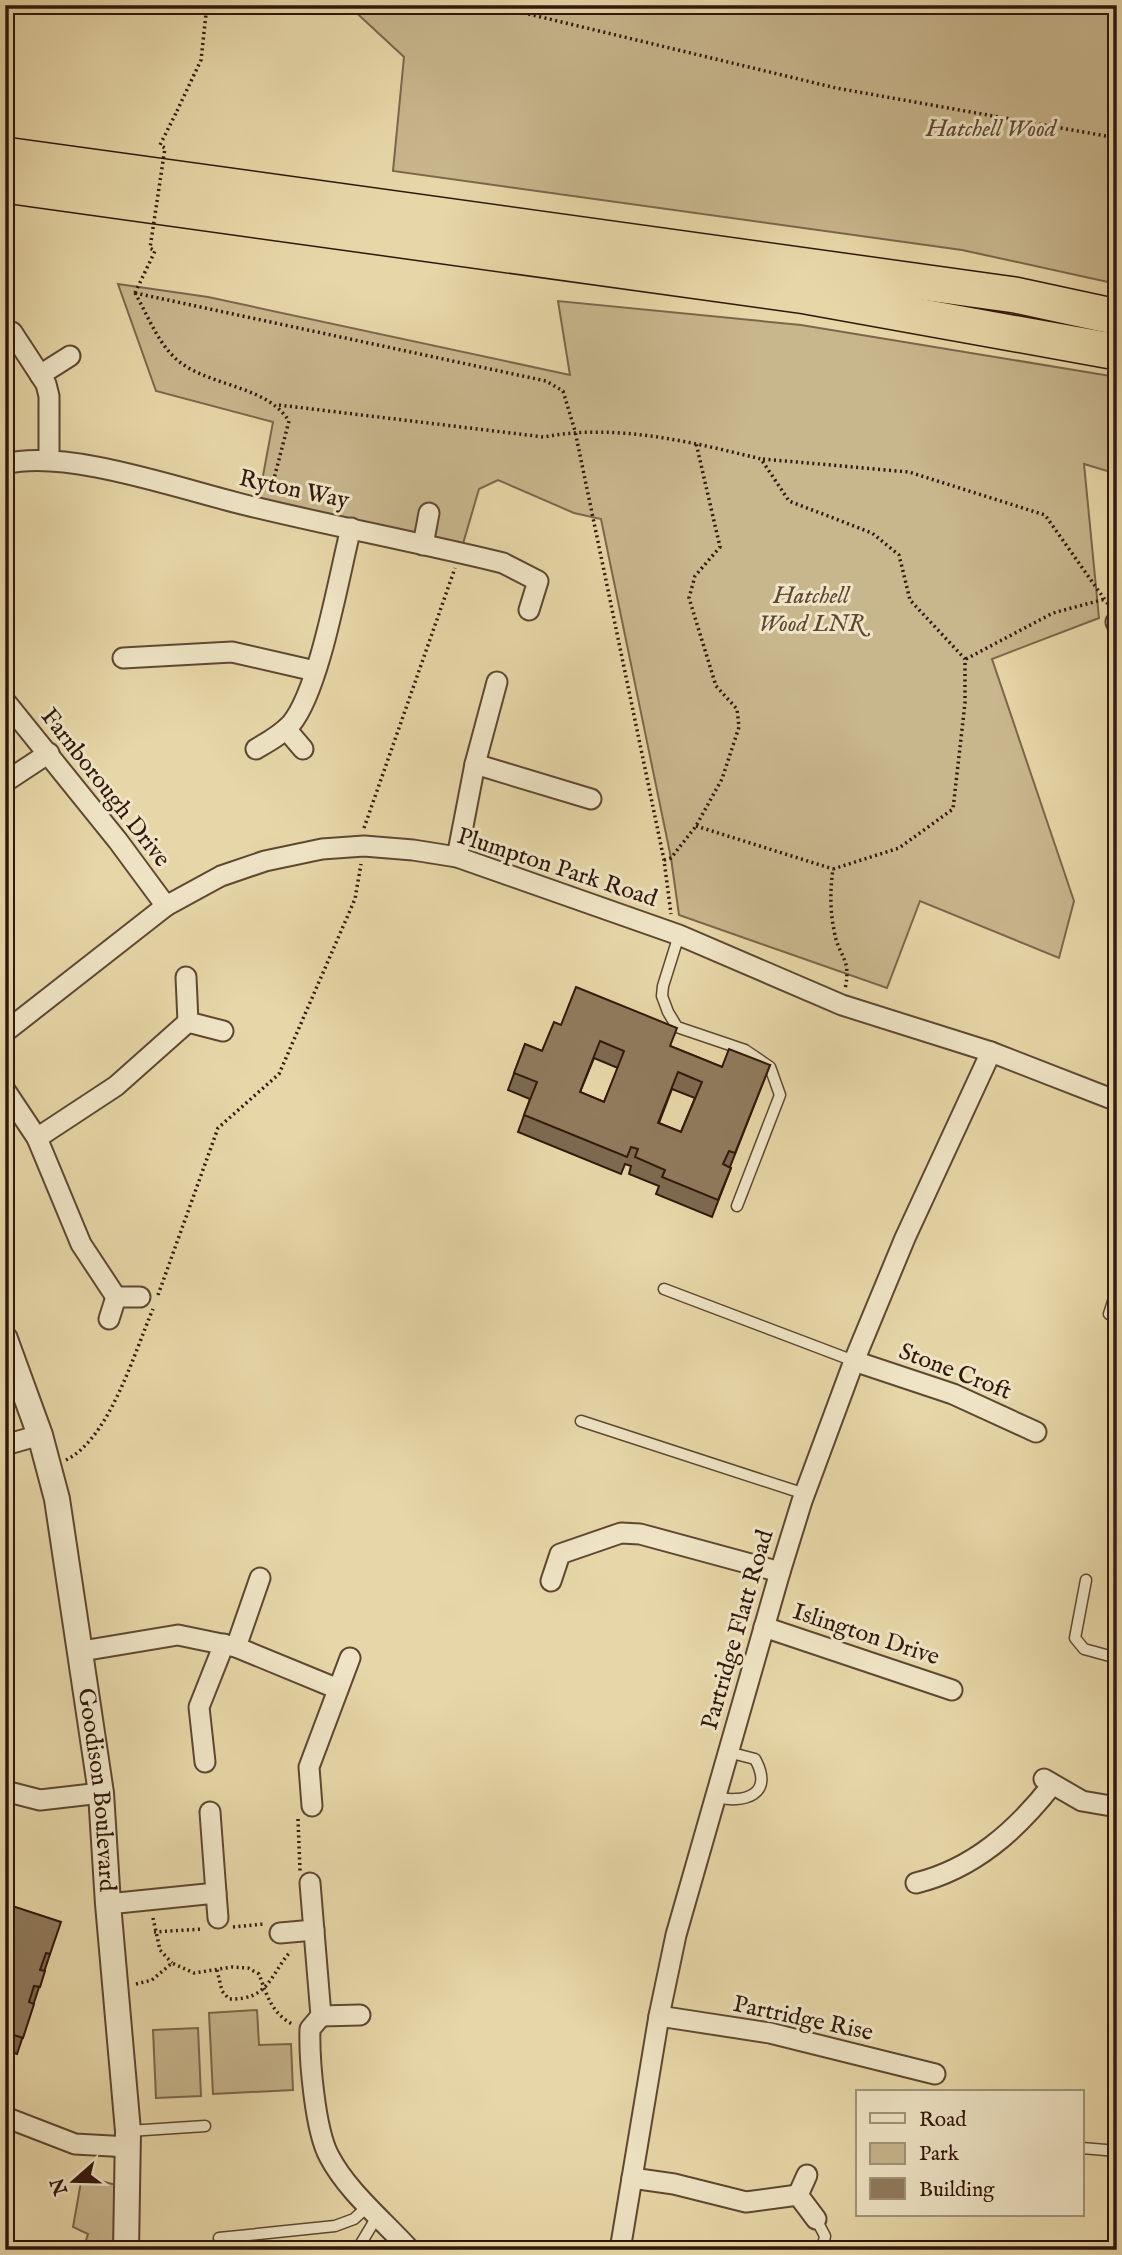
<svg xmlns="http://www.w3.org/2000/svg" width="1122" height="2255" viewBox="0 0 1122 2255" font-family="'IM FELL English',serif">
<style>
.green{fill:#c8b68d;stroke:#7c664c;stroke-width:2}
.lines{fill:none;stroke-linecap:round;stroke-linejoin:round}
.service-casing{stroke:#5e4732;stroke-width:13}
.minor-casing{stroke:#5e4732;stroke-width:23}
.tertiary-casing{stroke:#5e4732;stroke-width:28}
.motorway-casing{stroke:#31170b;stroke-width:38}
.path{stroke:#31170b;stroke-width:3.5;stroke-dasharray:2 3.5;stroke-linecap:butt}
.service{stroke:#efe5c6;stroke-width:10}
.minor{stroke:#efe5c6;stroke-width:19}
.tertiary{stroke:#efe5c6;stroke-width:24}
.motorway{stroke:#e7d7a8;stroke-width:35}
.path-bridge{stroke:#31170b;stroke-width:3.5;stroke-dasharray:2 3.5;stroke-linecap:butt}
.wall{fill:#7c6a50;stroke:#31170b;stroke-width:2;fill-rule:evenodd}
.building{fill:#907b5d;stroke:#31170b;stroke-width:2;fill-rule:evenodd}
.labels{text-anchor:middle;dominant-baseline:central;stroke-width:6;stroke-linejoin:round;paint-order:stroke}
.park-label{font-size:24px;font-style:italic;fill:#5e4732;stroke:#efe5c6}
.street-label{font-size:24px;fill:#31170b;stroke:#efe5c6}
</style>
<rect width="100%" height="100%" fill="#e7d7a8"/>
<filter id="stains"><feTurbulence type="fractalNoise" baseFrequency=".00286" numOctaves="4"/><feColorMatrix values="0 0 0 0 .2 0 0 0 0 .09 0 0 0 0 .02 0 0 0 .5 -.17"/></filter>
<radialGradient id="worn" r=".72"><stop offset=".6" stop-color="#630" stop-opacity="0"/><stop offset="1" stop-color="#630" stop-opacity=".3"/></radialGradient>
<!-- green -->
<g class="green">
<path d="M 348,5 L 1117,5 L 1117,284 L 962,250 L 393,171 L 404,57 Z"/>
<path d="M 118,284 L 208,297 L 570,375 L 558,301 L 801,325 L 1117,377 L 1117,474 L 1084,464 L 1099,618 L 992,659 L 1074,901 L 1059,958 L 920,901 L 887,988 L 679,915 L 671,858 L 601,519 L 574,513 L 498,480 L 479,489 L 462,547 L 257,508 L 273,422 L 156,391 Z"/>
<path d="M 257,2010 L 259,2045 L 291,2044 L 293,2090 L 213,2094 L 209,2013 Z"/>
<path d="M 198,2028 L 201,2096 L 156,2098 L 153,2030 Z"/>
<path d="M 82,2176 L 120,2186 L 116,2250 L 83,2250 L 88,2234 L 73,2227 Z"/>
</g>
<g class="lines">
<!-- service casing -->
<g class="service-casing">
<g id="service">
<path d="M 679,935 L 663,986 L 662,996 L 668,1012 L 677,1027 L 745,1050 L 770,1067 L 780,1095 L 737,1206"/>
<path d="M 664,1289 L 854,1361"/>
<path d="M 1109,1314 L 1117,1289"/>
<path d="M 581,1421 L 805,1494"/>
<path d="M 1086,1580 L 1075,1638 L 1084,1649 L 1117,1658"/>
<path d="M 715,1797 C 744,1804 775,1795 755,1759 L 728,1752"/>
<path d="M 129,2131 L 205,2126"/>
<path d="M 1082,2148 L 1117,2151"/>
<path d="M 816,2219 L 825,2236 L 822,2250"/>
<path d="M 219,2238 L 335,2226 L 354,2219 L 369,2205"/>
<path d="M 357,2250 L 378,2215"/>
</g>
</g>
<!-- minor casing -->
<g class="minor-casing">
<g id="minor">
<path d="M 12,332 L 46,384 L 49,396 L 49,460"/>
<path d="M 40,375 L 70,356"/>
<path d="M 5,464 C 69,448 188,492 254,507 C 337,527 421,543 503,563 L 538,581 L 529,610"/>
<path d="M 423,545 L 429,513"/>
<path d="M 1116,622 L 1117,624"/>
<path d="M 123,658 L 232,652 L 315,671"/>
<path d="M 5,701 L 118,841 L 166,906"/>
<path d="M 286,729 L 303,749"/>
<path d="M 256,749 C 268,742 281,735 291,724 C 320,689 339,575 351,528"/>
<path d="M 475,764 L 591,799"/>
<path d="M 5,782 L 49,753"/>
<path d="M 457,857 L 475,764 L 497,682"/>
<path d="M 186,977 L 188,1022 L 223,1031"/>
<path d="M 5,1032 L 166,906 L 221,876 L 265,861 L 322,849 L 364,846 L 413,850 L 457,857 L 679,935 L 842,1005 L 991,1052 L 1117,1101"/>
<path d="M 5,1090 L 37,1138 L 81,1244 L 116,1297"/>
<path d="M 37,1138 L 116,1086 L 188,1022"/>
<path d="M 109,1319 L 116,1297 L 140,1297"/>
<path d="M 854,1361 L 953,1394 L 1036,1432"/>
<path d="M 5,1445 L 40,1435"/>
<path d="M 551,1581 L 560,1554 L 621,1533 L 640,1534 L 780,1572"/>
<path d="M 764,1627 L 952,1690"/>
<path d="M 236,1647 L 260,1578"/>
<path d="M 82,1651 L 178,1635 L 236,1647 L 338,1689"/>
<path d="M 205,1762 L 199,1707 L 224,1644"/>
<path d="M 1044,1779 L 1082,1801 L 1117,1807"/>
<path d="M 5,1791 L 40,1800 L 101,1793"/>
<path d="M 312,1806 L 309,1767 L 350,1658"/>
<path d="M 310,1883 L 321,2016 L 310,2029 C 309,2059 315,2130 329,2156 C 347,2191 384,2221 410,2250"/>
<path d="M 916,1883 C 973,1869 1016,1831 1052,1785"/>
<path d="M 216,1893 L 218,1918"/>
<path d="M 108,1904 L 216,1893 L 210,1812"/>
<path d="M 280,1933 L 314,1930"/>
<path d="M 321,2016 L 360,2015"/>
<path d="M 659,2016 L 770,2033 L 935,2074"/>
<path d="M 5,2117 L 75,2144 L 129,2147"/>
<path d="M 807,2175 L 798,2195 L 816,2219"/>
<path d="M 632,2178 L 674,2184 L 746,2202 L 798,2195"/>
<path d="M 620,2250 L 659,2016 L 676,1935 L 780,1572 L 802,1501 L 854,1361 L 905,1238 L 991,1052"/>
</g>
</g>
<!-- tertiary casing -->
<g class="tertiary-casing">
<g id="tertiary">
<path id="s1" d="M 5,1339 L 40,1435 L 57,1499 L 101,1793 L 108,1904 L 128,2131 L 126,2250"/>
</g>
</g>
<!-- motorway casing -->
<g class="motorway-casing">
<g id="motorway">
<path d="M 5,155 L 1015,295 L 1117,317"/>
<path d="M 5,185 L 806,296 L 1117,352"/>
</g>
</g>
<!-- path -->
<g class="path">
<path d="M 491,5 L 836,88 L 1117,138"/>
<path d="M 177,111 L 201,60 L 207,5"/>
<path d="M 135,293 L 546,381 L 563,391 L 575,431 L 664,860 L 671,914"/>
<path d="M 135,293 C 150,319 160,351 187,367 C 220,387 268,388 289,421 L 270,494"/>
<path d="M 279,405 L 544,437 C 615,423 692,442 761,459 L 789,501 L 872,533 L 899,555 L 910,600 L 965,659 L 965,703 L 953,809 L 899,848 L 833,869 C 830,890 830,910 834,930 C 838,957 852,957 845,989"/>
<path d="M 763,459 L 909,472 L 1045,515 L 1110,607"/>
<path d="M 966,659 L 1053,613 L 1105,599"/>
<path d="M 696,826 L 833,869"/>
<path d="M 364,828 L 455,568"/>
<path d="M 664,860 L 671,858 L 696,826 L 722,779 L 739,727 L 737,709 L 716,686 L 689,598 L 695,576 L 720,547 L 696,443"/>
<path d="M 158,1295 L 218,1128 L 279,1074 L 355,899 L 361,864"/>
<path d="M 66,1460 C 110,1438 134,1353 153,1309"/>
<path d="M 298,1819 L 300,1871"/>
<path d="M 153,1918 L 160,1950 L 172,1963"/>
<path d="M 233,1927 L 264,1924"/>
<path d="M 154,1932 L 203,1929"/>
<path d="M 217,1970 L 222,1991 L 229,1999 C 270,2000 270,1974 291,1951"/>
<path d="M 136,1984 L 152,1980 L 172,1963 L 194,1973 L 232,1967 L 248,1968 L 259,1974 C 267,1996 272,2014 294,2025"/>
</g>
<!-- service -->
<use href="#service" class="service"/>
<!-- minor -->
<use href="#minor" class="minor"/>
<!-- tertiary -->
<use href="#tertiary" class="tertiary"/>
<!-- motorway -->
<use href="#motorway" class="motorway"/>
<!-- path-bridge -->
<path class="path-bridge" d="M 135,293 L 155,251 L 150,248 L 165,148 L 160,145 L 177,111"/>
</g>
<!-- wall -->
<g class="wall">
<path d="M 561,1025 L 670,1046 L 722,1067 L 770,1065 L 730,1167 L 731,1168 L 712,1217 L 656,1194 L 659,1186 L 629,1174 L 631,1166 L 625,1164 L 621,1174 L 518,1132 L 530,1099 L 508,1090 L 525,1044 L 542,1051 ZM 594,1058 L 618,1068 L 604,1102 L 580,1092 ZM 672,1089 L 695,1098 L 681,1132 L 659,1123 Z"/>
<path d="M 5,1901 L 6,1904 L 50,1954 L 17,2054 L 5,2050 Z"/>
</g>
<!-- building -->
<g class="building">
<path d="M 576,987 L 677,1028 L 670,1046 L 722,1067 L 729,1049 L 770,1065 L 735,1153 L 729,1151 L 723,1164 L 731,1168 L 718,1200 L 662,1177 L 665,1170 L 635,1157 L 638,1149 L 631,1147 L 627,1157 L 524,1115 L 537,1082 L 514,1073 L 525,1044 L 542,1051 L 554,1022 L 561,1025 ZM 600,1041 L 624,1051 L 604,1102 L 580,1092 ZM 678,1072 L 702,1082 L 681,1132 L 658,1123 Z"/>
<path d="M 5,1901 L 7,1902 L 6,1904 L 61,1922 L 50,1954 L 46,1953 L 40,1970 L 45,1971 L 40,1987 L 34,1986 L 29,2002 L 34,2004 L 23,2038 L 5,2032 L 5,1956 L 10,1942 L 5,1940 Z"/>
</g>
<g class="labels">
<!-- park labels -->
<g class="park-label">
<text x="991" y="129">Hatchell Wood</text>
<text x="811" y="596">Hatchell<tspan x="811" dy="28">Wood LNR</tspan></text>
</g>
<!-- street labels -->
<g class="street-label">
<text transform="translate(294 490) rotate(12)">Ryton Way</text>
<text transform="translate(105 788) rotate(52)">Farnborough Drive</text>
<text transform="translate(557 868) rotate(18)">Plumpton Park Road</text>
<text transform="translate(955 1372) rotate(21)">Stone Croft</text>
<text transform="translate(738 1630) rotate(-74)">Partridge Flatt Road</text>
<text transform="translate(866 1635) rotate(18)">Islington Drive</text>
<text stroke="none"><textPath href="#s1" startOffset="462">Goodison Boulevard</textPath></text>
<text transform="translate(803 2019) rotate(12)">Partridge Rise</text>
</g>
</g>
<!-- margin -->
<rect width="1122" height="2255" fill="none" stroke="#e7d7a8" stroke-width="28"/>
<rect x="7" y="7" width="1108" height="2241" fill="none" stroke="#31170b" stroke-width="3.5"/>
<rect x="14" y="14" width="1094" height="2227" fill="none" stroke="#31170b" stroke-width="2"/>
<!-- legend -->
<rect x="856" y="2090" width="228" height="126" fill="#efe5c6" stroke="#a3937b" stroke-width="2"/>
<rect x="870" y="2113" width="35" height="10" fill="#efe5c6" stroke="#a3937b" stroke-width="2"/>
<text x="919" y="2126" font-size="21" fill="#31170b">Road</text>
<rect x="870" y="2143" width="35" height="21" fill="#c8b68d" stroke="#a3937b" stroke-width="2"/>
<text x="919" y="2160" font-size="21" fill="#31170b">Park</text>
<rect x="870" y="2178" width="35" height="21" fill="#907b5d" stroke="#a3937b" stroke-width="2"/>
<text x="919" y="2196" font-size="21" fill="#31170b">Building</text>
<!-- north arrow -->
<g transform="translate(74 2181) rotate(250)" stroke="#efe5c6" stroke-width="5" paint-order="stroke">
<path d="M0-5L12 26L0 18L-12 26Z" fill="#31170b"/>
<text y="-10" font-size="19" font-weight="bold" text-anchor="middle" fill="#31170b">N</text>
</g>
<rect width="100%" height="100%" filter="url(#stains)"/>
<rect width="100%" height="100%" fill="url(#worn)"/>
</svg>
